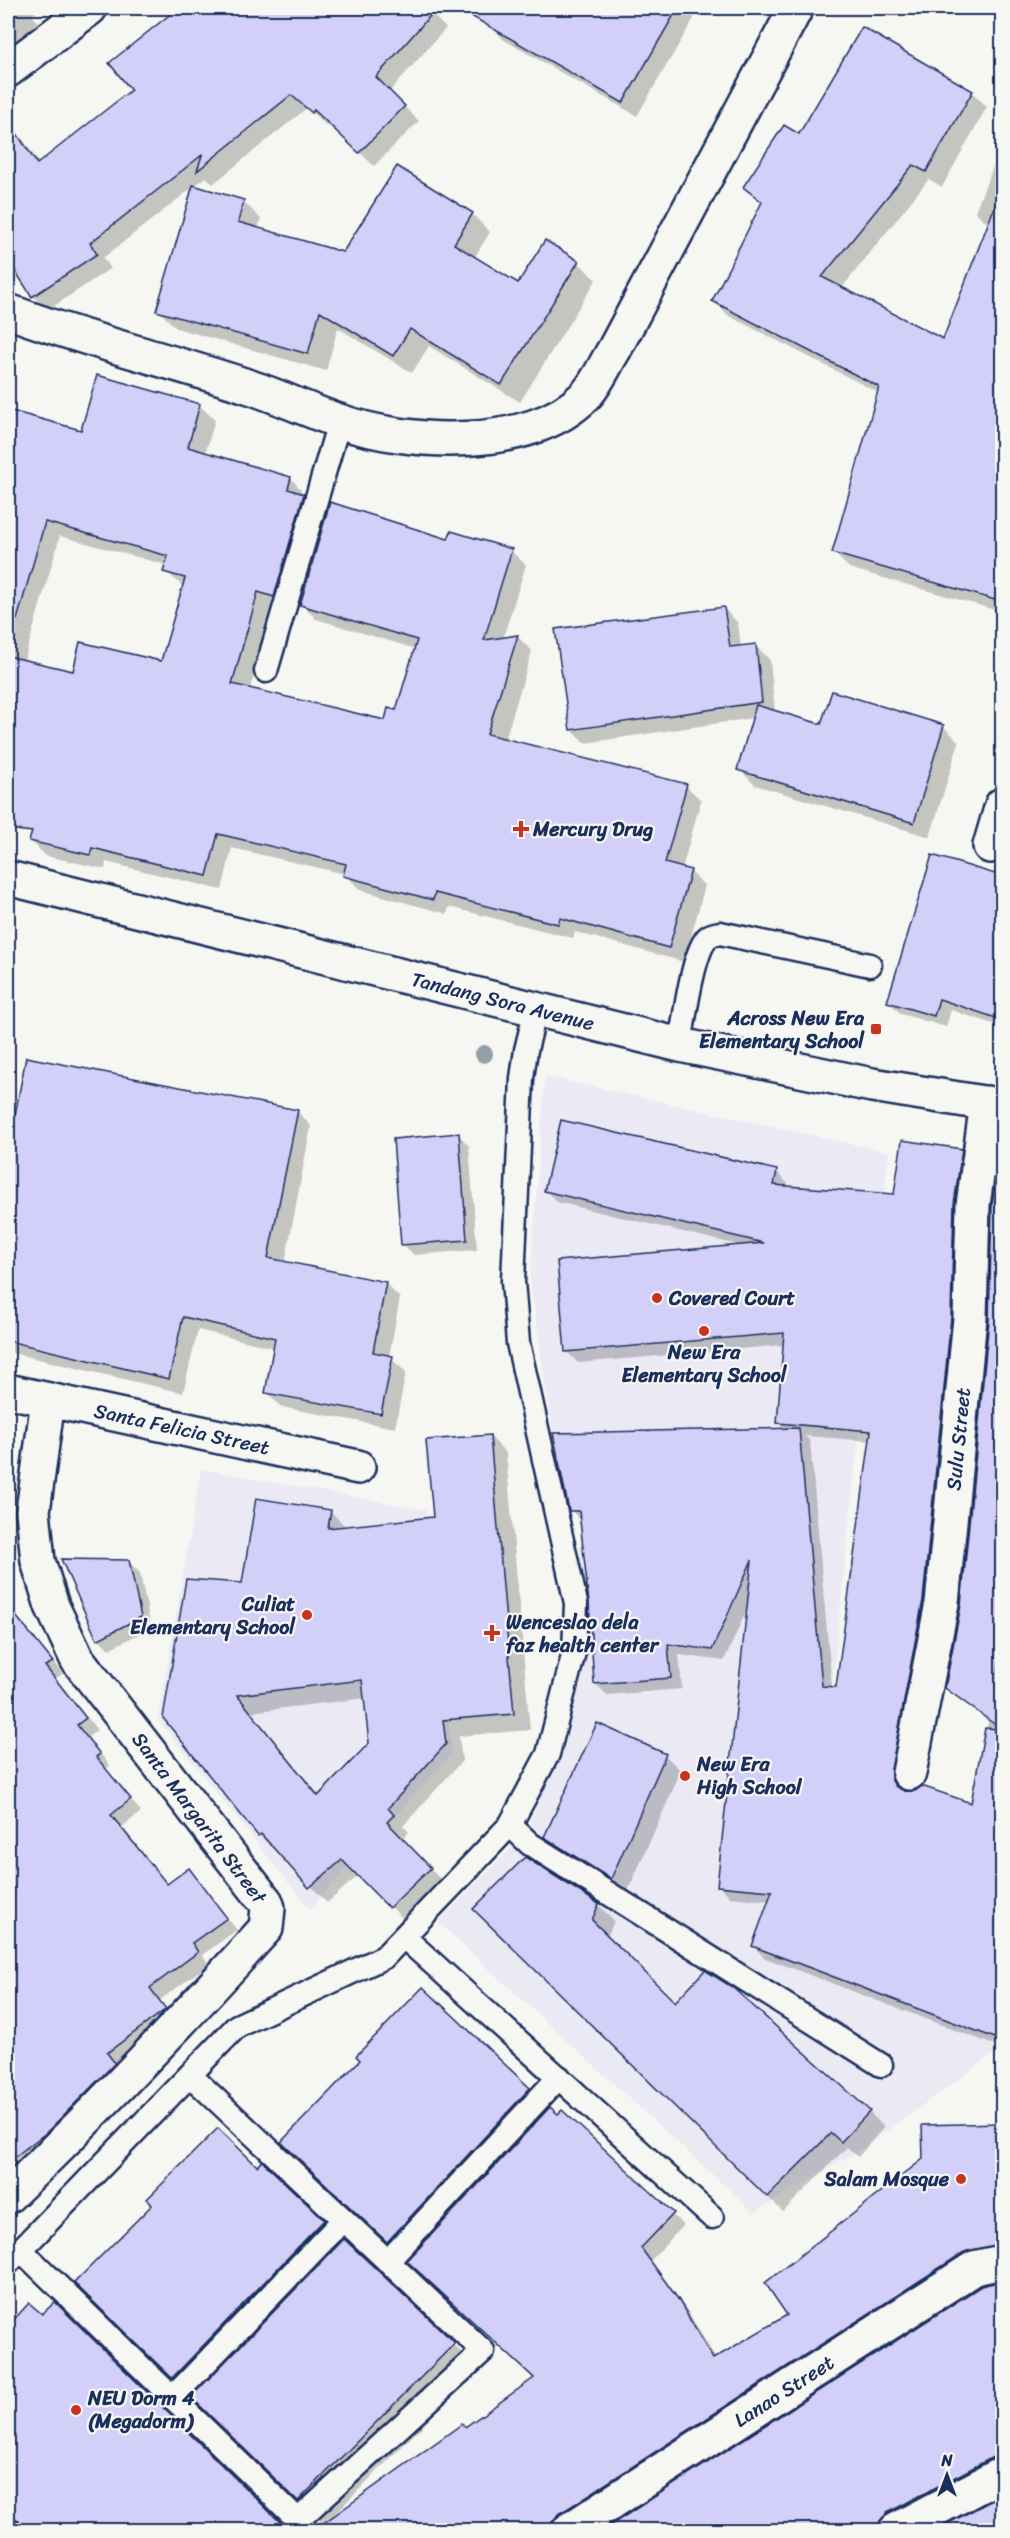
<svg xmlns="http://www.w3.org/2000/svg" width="1010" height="2538" viewBox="0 0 1010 2538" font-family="Sriracha,sans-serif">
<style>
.built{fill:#ebeaf4}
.shadow{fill:#0003;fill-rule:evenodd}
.building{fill:#d2cff8;stroke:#1b2f5e;stroke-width:1.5;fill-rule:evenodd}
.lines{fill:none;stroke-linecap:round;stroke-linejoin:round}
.service-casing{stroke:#1b2f5e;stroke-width:27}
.minor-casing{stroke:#1b2f5e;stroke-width:38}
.secondary-casing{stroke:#1b2f5e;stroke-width:38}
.service{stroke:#f6f6f2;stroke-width:22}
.minor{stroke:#f6f6f2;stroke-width:33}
.secondary{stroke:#f6f6f2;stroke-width:33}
.tree{fill:#93a0a7}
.poi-dot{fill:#c8321e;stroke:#f6f6f2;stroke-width:2}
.labels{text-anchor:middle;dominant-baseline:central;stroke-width:4.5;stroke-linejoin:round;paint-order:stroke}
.poi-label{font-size:20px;font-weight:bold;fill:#1b2f5e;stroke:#f6f6f2;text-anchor:start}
.street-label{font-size:20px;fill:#1b2f5e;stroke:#f6f6f2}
</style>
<rect width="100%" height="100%" fill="#f6f6f2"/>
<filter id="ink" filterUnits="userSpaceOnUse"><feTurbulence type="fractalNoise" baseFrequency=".0167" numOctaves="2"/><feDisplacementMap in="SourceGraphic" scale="12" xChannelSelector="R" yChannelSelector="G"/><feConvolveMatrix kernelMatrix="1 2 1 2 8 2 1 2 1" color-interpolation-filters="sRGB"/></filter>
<g filter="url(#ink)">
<!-- built -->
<g class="built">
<path d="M 545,1076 L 889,1152 L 810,1892 L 1002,1974 L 1002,2048 L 863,2148 L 754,2213 L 438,1922 L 526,1833 L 570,1718 L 581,1532 L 553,1433 L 530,1281 Z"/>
<path d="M 201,1469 L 426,1510 L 452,1754 L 310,1909 L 158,1720 Z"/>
</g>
<!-- shadow -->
<g class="shadow">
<path d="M 8,8 L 42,8 L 32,15 L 39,23 L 8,48 Z"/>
<path d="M 210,8 L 425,8 L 446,28 L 389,92 L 419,121 L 374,166 L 329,123 L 327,126 L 307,108 L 213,184 L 206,177 L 103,258 L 111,268 L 48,310 L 33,296 L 8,258 L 8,130 L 11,127 L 25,142 L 40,164 L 133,91 Z"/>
<path d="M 501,8 L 700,8 L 637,116 L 504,40 L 490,25 Z"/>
<path d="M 972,92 L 987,107 L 942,187 L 929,179 L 841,289 L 944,342 L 989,225 L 975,211 L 1002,145 L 1002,612 L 849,568 L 833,552 L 879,393 L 729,316 L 713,301 L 763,204 L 745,187 L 800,136 Z"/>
<path d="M 243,201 L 261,219 L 258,229 L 344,253 L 472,214 L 490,232 L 474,258 L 519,285 L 578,262 L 596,280 L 520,402 L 429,346 L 412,373 L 338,328 L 326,371 L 176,328 L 158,310 Z"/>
<path d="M 98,377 L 200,406 L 215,420 L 205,454 L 291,478 L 318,511 L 288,611 L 273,606 L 250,689 L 386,722 L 397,712 L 416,649 L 316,619 L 301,604 L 449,541 L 511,551 L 526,565 L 503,638 L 517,636 L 532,651 L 505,740 L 686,786 L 701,800 L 682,869 L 690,871 L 705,886 L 684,962 L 575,932 L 573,938 L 449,907 L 447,914 L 360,890 L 345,874 L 232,848 L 222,890 L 106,862 L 105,869 L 46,856 L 31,841 L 33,832 L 8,826 L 8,411 L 82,432 ZM 60,536 L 166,565 L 165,571 L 184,587 L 162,662 L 74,673 L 24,661 Z"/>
<path d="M 724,609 L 738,623 L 741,647 L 756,646 L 770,660 L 775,712 L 822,726 L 943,726 L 959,742 L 930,837 L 755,785 L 739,769 L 754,718 L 585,743 L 571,729 Z"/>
<path d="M 933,856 L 1002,877 L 1002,1027 L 951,1010 L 946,1027 L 901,1014 L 889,1002 Z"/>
<path d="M 27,1059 L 297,1111 L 311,1126 L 285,1263 L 385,1283 L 400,1298 L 389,1357 L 406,1372 L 395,1428 L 281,1407 L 267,1392 L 275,1348 L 198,1330 L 183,1393 L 8,1352 L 8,1160 Z"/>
<path d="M 459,1135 L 469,1146 L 477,1250 L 414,1255 L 403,1244 Z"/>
<path d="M 961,1150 L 973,1162 L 962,1329 L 902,1782 L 902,1791 L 973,1805 L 988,1721 L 946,1687 L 962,1605 L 990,1320 L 996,1191 L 1002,1191 L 1002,2048 L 765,1958 L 753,1946 L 770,1901 L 730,1897 L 719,1885 L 748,1607 L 724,1661 L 679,1655 L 682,1689 L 607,1695 L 596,1684 L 582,1522 L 571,1510 L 785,1429 L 778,1423 L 784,1345 L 578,1363 L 566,1351 L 742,1246 L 557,1202 L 546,1190 L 777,1172 L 788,1184 L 787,1187 L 896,1195 ZM 805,1436 L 871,1441 L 837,1688 L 832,1688 L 810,1441 Z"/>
<path d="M 490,1436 L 506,1453 L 530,1730 L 459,1736 L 462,1761 L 403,1826 L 409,1832 L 402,1839 L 446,1885 L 407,1923 L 359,1875 L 327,1903 L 278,1850 L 276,1852 L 259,1835 L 165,1718 L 244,1584 L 330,1511 L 347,1528 L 435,1518 ZM 366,1698 L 371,1743 L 320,1796 L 251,1712 Z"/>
<path d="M 129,1562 L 140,1573 L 151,1628 L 109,1649 L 99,1639 Z"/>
<path d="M 8,1612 L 11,1618 L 14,1616 L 25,1627 L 63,1674 L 56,1678 L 97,1730 L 88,1737 L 110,1766 L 106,1769 L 141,1812 L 122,1827 L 168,1885 L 189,1870 L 237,1930 L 202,1955 L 209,1964 L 160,2000 L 176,2021 L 8,2184 Z"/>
<path d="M 665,1755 L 681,1771 L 627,1893 L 562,1852 L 546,1837 Z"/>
<path d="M 599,1905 L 614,1921 L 607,1937 L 675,2004 L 869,2112 L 884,2127 L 858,2157 L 847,2147 L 783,2212 L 475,1909 Z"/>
<path d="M 423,1989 L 549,2110 L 684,2225 L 651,2260 L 689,2313 L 716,2359 L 789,2316 L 924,2160 L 923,2126 L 1002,2125 L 1002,2257 L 566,2530 L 317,2530 L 324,2525 L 101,2307 L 262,2164 L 479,2369 L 332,2517 L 536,2378 L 308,2167 L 362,2060 Z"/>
<path d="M 1002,2281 L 1002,2470 L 893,2530 L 606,2530 L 982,2287 Z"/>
<path d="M 55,2304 L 287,2530 L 23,2530 L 24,2527 L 14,2529 L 8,2523 L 8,2505 L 14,2499 L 8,2493 L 8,2328 L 30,2305 L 42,2316 Z"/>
<path d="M 1002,2497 L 1002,2530 L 938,2530 Z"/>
</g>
<!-- building -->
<g class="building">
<path d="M 178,8 L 437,8 L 376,77 L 405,106 L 359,153 L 314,110 L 312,113 L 291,95 L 197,171 L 202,155 L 90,243 L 97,254 L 32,297 L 8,260 L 8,120 L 37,164 L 131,90 L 109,63 Z"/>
<path d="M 457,8 L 678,8 L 623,103 Z"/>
<path d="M 862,27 L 973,91 L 926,172 L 913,165 L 822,277 L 943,339 L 1000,193 L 1002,193 L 1002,602 L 832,553 L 879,387 L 712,301 L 762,202 L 743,187 L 784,125 L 799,134 Z"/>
<path d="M 397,166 L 473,213 L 454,244 L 518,283 L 545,240 L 579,261 L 501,385 L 410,329 L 393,356 L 320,311 L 308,354 L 156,311 L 193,185 L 244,200 L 238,222 L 343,252 Z"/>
<path d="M 97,375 L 200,404 L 188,447 L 291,477 L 288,489 L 304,494 L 274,597 L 258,592 L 232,684 L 385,720 L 388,708 L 396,710 L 417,640 L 300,605 L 330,502 L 448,539 L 451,531 L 512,549 L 484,640 L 518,635 L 487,734 L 687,784 L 665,863 L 691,870 L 669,948 L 560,918 L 558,924 L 435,893 L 433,900 L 343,876 L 346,864 L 218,834 L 207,876 L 92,848 L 90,855 L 29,841 L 32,832 L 8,829 L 8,656 L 73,671 L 80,642 L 161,661 L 185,578 L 163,572 L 168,556 L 45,522 L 17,620 L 8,619 L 8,410 L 81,430 Z"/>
<path d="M 724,607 L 730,647 L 756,644 L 762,702 L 570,730 L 555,629 Z"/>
<path d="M 832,691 L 944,725 L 914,823 L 737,770 L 756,705 L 821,724 Z"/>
<path d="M 932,855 L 1002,876 L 1002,1020 L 939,999 L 934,1016 L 887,1002 Z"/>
<path d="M 26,1057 L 298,1110 L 268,1258 L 386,1282 L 373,1352 L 393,1356 L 381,1414 L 265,1393 L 275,1338 L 183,1317 L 169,1379 L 8,1341 L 8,1152 Z"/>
<path d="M 561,1120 L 777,1170 L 774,1185 L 894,1194 L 902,1140 L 962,1149 L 954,1204 L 951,1317 L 923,1600 L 891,1770 L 891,1779 L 896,1787 L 905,1791 L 915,1791 L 922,1786 L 971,1803 L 985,1728 L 1001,1729 L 945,1688 L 961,1605 L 989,1320 L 992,1207 L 994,1189 L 1002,1190 L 1002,1626 L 998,1678 L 1002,1679 L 1002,2017 L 995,2038 L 752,1946 L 772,1891 L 717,1886 L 752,1560 L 712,1650 L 668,1644 L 671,1678 L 594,1684 L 589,1603 L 579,1511 L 569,1511 L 553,1433 L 799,1428 L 822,1686 L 836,1687 L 871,1431 L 777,1423 L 784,1333 L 565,1352 L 557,1261 L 764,1243 L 544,1191 Z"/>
<path d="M 459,1133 L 467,1240 L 401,1245 L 393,1139 Z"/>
<path d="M 490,1435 L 514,1714 L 443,1720 L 446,1744 L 388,1808 L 394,1815 L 387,1822 L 431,1868 L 389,1908 L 342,1860 L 309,1888 L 261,1834 L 258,1836 L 163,1718 L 186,1579 L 242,1583 L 256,1498 L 331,1510 L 328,1528 L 433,1517 L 426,1440 ZM 362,1680 L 369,1743 L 318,1796 L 237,1695 Z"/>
<path d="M 61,1559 L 129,1560 L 141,1617 L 97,1640 Z"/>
<path d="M 8,1606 L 53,1662 L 45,1666 L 86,1718 L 77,1725 L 100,1754 L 96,1757 L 131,1799 L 111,1815 L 167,1884 L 189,1868 L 227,1918 L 192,1943 L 198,1952 L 150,1988 L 166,2009 L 107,2053 L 115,2063 L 47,2132 L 8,2162 Z"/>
<path d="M 597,1723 L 666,1754 L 611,1879 L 544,1837 Z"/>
<path d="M 525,1857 L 599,1904 L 592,1920 L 675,2002 L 705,1970 L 732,1987 L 870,2111 L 841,2142 L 831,2133 L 767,2197 L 473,1909 Z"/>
<path d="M 423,1987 L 530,2088 L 387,2242 L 281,2142 L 360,2060 L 356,2056 Z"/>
<path d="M 550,2107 L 558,2114 L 562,2110 L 674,2213 L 641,2248 L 678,2299 L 713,2359 L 787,2315 L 765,2283 L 923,2159 L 922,2125 L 1002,2123 L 1002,2244 L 964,2252 L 559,2514 L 552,2522 L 550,2530 L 314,2530 L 462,2424 L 465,2427 L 534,2378 L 407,2261 Z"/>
<path d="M 218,2128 L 257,2166 L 262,2161 L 324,2220 L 172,2378 L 74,2283 L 152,2205 L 147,2199 Z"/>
<path d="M 344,2239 L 455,2343 L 298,2501 L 191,2397 Z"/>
<path d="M 1002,2281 L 1002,2455 L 993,2457 L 887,2513 L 880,2521 L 877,2530 L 603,2530 L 981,2286 Z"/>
<path d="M 55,2302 L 280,2522 L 271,2530 L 22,2530 L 19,2520 L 8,2516 L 8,2326 L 29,2303 L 42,2314 Z"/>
<path d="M 1002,2495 L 1002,2530 L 935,2530 Z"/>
</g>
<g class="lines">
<!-- service casing -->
<g class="service-casing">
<g id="service">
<path d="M 266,671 L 339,422"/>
<path d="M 680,1045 C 684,1021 692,955 707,938 C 711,934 715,934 720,933 L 870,965"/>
<path d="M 510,1825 L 530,1844 L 881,2065"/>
<path d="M 404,1937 L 712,2217"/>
<path d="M 21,2250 L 298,2520 L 483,2351 L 190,2075"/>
<path d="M 388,2261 L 559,2077"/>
<path d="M 8,2263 L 237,2026 L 384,1957 L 510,1825 L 548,1754 L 574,1652 L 576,1603 L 518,1343 L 513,1281 L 522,1078 L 526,1050 L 536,1009"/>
<path d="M 173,2397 L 343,2220"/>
<path d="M 8,2529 L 9,2530"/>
</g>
</g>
<!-- minor casing -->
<g class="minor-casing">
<g id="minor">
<path d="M 8,70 L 90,8"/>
<path d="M 8,311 C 87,341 169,360 250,387 C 280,397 309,411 339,421 C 407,445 530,452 585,396 C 597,384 605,364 614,350 L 796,8"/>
<path d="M 990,846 L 1002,805"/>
<path id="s1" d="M 8,1391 L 358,1467"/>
<path id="s2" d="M 909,1773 L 942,1603 L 970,1318 L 973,1205 L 987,1103"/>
<path d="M 8,2196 C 98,2110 182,2021 266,1928 L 268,1908 L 266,1902 L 77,1659 L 52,1606 L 38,1561 L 33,1511 L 48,1400"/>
<path id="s3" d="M 569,2530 L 974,2268 L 1002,2262"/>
<path d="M 896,2530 L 1002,2474"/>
</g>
</g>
<!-- secondary casing -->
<g class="secondary-casing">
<g id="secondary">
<path id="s4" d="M 8,878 L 680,1045 L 872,1085 L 1002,1106"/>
</g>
</g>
<!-- service -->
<use href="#service" class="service"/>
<!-- minor -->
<use href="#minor" class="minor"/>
<!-- secondary -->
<use href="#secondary" class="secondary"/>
</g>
<!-- trees -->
<circle class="tree" cx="484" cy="1054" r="9"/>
</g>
<!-- markers -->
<g class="poi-dot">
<path d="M518 820h6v6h6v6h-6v6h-6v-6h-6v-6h6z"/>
<rect x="870" y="1023" width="12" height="12" rx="3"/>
<circle cx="657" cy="1298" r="6"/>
<circle cx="704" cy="1331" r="6"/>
<circle cx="307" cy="1615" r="6"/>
<path d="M489 1624h6v6h6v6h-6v6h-6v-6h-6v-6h6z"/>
<circle cx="685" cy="1776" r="6"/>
<circle cx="961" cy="2179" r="6"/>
<circle cx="76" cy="2410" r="6"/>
</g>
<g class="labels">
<!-- poi labels -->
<g class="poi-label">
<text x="533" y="829">Mercury Drug</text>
<text x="864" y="1018" text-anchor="end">Across New Era<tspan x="864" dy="23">Elementary School</tspan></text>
<text x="669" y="1298">Covered Court</text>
<text x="704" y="1352" text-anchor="middle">New Era<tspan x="704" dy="23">Elementary School</tspan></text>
<text x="295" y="1604" text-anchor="end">Culiat<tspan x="295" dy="23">Elementary School</tspan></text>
<text x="506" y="1622">Wenceslao dela<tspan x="506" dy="23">faz health center</tspan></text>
<text x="697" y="1764">New Era<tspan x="697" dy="23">High School</tspan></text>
<text x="949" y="2179" text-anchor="end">Salam Mosque</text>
<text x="88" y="2398">NEU Dorm 4<tspan x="88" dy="23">(Megadorm)</tspan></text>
</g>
<!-- street labels -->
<g class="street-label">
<text stroke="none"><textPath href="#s4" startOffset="510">Tandang Sora Avenue</textPath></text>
<text stroke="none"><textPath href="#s1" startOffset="178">Santa Felicia Street</textPath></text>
<text stroke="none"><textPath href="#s2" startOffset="338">Sulu Street</textPath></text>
<text transform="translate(199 1818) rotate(53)">Santa Margarita Street</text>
<text stroke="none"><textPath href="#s3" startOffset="256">Lanao Street</textPath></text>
</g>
</g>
<!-- margin -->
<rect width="1010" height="2538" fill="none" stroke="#f6f6f2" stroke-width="30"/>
<rect x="15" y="15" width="980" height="2508" fill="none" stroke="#1b2f5e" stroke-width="2" filter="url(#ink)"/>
<!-- north arrow -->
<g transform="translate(947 2475)" stroke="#f6f6f2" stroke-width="4.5" paint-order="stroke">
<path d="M0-4.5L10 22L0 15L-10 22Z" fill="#1b2f5e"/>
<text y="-9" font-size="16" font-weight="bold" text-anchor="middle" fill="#1b2f5e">N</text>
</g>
</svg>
